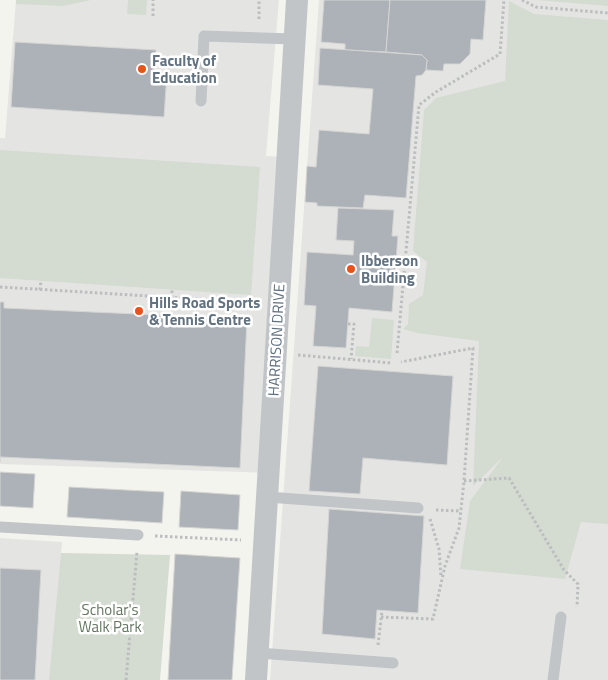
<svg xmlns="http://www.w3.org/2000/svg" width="608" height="680" viewBox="0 0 608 680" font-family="'Titillium Web',sans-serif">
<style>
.built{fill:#e4e5e3}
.green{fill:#d4dbd0}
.building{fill:#acb2b8;stroke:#d5d5d2}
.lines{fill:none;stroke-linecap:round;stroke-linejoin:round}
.path{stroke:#bbbdbf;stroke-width:3;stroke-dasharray:2.5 2.5;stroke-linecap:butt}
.lane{stroke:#c1c5c8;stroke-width:11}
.street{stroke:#c1c5c8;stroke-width:22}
.poi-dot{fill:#e8531b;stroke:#fff;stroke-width:2}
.labels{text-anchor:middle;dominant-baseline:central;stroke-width:5;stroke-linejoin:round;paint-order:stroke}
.poi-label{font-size:15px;font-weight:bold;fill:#627281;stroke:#fff;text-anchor:start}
.street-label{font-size:15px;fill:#627281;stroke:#fff}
.park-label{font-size:15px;fill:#647861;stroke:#fff}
</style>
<rect width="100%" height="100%" fill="#f4f4ef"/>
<!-- built -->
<g class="built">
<path d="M 16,0 L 279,0 L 266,156 L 287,157 L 269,473 L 0,464 L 0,138 L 5,138 Z"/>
<path d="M 319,0 L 608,0 L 608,680 L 270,680 Z"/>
<path d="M 0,538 L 62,542 L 51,680 L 0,680 Z"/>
</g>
<!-- green -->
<g class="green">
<path d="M 16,0 L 91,0 L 63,6 L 16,4 Z"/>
<path d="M 128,0 L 147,0 L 146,15 L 127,14 Z"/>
<path d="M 536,0 L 608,0 L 608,6 L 537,0 Z"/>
<path d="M 509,1 L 534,14 L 608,20 L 608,524 L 581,522 L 565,579 L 460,569 L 470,501 L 503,457 L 473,486 L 479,341 L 417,333 L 403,329 L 408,324 L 409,304 L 423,295 L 427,262 L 413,251 L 424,110 L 436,98 L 505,81 Z"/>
<path d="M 0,150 L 260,167 L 251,295 L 0,278 Z"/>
<path d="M 372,318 L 394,320 L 391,359 L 355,356 L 356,346 L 369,347 Z"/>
<path d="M 61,553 L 170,555 L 160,680 L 49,680 Z"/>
</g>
<!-- building -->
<g class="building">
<path d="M 324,0 L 390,0 L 386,52 L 345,50 L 345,44 L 321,42 Z"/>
<path d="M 390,0 L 486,0 L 483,40 L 471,39 L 470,54 L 460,64 L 444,64 L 443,71 L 426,70 L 427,60 L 422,55 L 386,52 Z"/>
<path d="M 15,42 L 156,50 L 154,73 L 167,73 L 164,117 L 11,107 Z"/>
<path d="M 320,48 L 422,55 L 427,60 L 426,70 L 422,75 L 416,76 L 406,198 L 365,195 L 363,208 L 317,206 L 317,203 L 305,202 L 307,166 L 316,167 L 319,130 L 369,134 L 373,89 L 318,85 Z"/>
<path d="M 338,208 L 394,210 L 392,236 L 398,236 L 392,312 L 349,308 L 346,348 L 313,346 L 316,306 L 304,305 L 307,252 L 353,255 L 354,241 L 336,240 Z"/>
<path d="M 0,302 L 4,302 L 4,308 L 247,319 L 240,468 L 0,457 L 0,462 Z"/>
<path d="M 318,366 L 453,376 L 447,465 L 363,458 L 360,494 L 309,491 Z"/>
<path d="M 0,472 L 35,474 L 33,508 L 0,506 Z"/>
<path d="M 69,487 L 164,492 L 162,523 L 67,517 Z"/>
<path d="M 181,491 L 240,495 L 238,530 L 179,527 Z"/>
<path d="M 329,509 L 424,516 L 418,613 L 377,610 L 375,639 L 322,634 Z"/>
<path d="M 175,554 L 240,558 L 232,680 L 168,680 Z"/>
<path d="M 0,568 L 41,570 L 35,680 L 0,680 Z"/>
</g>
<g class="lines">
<!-- path -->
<g class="path">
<path d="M 522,0 L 536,7 L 608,13"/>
<path d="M 153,16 L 153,0"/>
<path d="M 259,19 L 259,0"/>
<path d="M 0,287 L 248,302"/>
<path d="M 40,290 L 41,280"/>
<path d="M 172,298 L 172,289"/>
<path d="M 348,324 L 354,324 L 351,359"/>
<path d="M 397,353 L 419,105 L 436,92 L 500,54 L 504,0"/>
<path d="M 298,355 L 392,363"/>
<path d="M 464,481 L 509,478 L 564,570 L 578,584 L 577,607"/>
<path d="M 436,510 L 461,511"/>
<path d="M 430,519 L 439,549 L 441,577"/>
<path d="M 155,536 L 241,540"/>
<path d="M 381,617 L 433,619 L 445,566 L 459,528 L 464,481 L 473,348 L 401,362"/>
<path d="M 378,645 L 382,611"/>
<path d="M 126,680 L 137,552"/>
</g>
<!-- lane -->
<g class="lane">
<path d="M 201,101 L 204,36 L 294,39"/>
<path d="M 267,497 L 418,508"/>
<path d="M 0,527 L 138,535"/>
<path d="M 258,653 L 393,663"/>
<path d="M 553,680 L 561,617"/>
</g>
<!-- street -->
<path class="street" d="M 256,680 L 297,0"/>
</g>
<!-- markers -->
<g class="poi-dot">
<circle cx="142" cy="69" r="5"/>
<circle cx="351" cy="269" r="5"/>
<circle cx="139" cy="311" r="5"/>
</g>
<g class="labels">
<!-- poi labels -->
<g class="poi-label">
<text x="152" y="60">Faculty of<tspan x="152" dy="17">Education</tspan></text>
<text x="361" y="260">Ibberson<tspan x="361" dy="17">Building</tspan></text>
<text x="149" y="302">Hills Road Sports<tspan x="149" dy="17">&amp; Tennis Centre</tspan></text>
</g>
<!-- street labels -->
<g class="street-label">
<text transform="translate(276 340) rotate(-87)">HARRISON DRIVE</text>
</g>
<!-- park labels -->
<g class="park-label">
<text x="110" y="609">Scholar's<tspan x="110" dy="17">Walk Park</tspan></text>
</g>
</g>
</svg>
